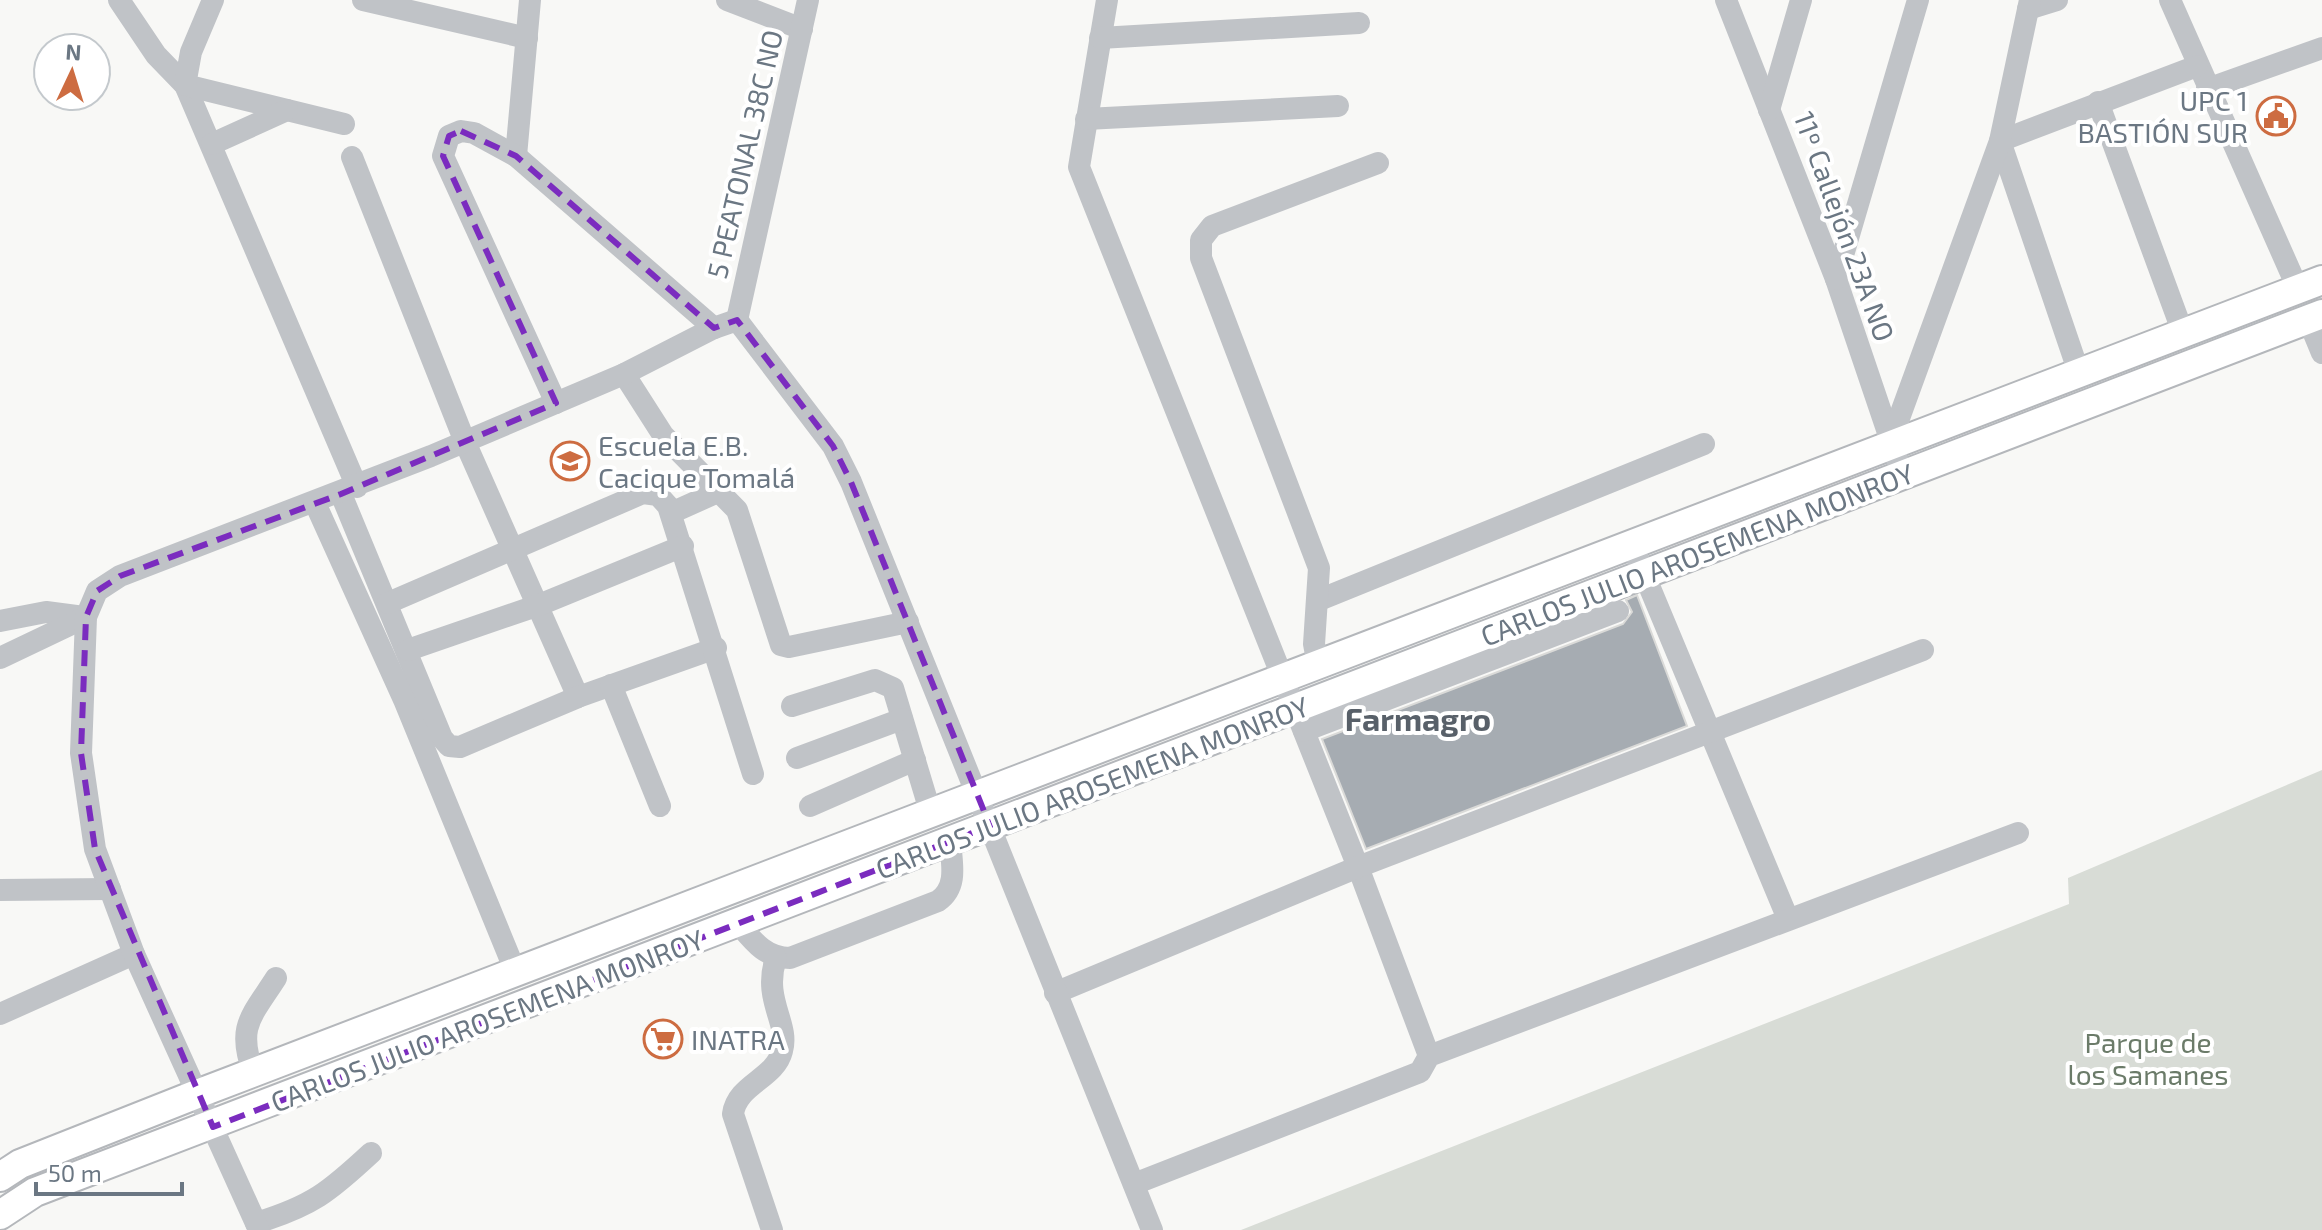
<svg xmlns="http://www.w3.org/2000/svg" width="2322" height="1230" viewBox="0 0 2322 1230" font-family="'Exo 2',sans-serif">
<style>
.green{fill:#d8dcd6}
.building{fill:#a6acb2;stroke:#dadad8;stroke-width:2}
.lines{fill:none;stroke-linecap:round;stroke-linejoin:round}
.major-casing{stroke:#b4b7bb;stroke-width:32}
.minor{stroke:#c0c3c7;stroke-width:22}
.major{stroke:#fff;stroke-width:28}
.marked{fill:none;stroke:#7b2cbf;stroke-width:6;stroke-dasharray:16 10;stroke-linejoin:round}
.labels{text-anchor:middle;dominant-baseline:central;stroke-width:8;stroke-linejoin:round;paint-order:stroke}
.poi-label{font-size:28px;fill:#6b7783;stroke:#fff;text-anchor:start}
.street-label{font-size:28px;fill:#6b7783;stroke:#fff}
.park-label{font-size:28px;fill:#6b7b69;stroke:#fff}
.quarter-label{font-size:32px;font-weight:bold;fill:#586069;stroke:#fff}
</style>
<rect width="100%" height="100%" fill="#f8f8f6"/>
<!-- green -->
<path class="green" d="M 2322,770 L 2322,1230 L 1241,1230 L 2069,904 L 2068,878 Z"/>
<!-- building -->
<path class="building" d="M 1637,595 L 1687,726 L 1366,849 L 1322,739 L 1623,624 L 1632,612 L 1626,600 Z"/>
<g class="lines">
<!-- major casing -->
<g class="major-casing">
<g id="major">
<path d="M 0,1177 L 20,1164 L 197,1094 L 2322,280"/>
<path d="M 0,1215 L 35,1192 L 2322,314"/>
</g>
</g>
<!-- minor -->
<g class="minor">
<path d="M 119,0 L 156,55 L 185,85 L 357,487"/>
<path d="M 363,0 L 527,38"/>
<path d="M 727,0 L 802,29"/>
<path d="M 1107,0 L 1079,167 L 1358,867 L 1429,1056"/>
<path d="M 1726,0 L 1836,279 L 1902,474"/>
<path d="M 2170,0 L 2298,289"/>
<path d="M 2028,9 L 2057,0"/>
<path d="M 1100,38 L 1359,23"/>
<path d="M 185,85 L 344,124"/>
<path d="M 185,85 L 191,52 L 213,0"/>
<path d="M 2207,89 L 2322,48"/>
<path d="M 2098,102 L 2183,333"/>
<path d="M 1769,110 L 1801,0"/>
<path d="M 1086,119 L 1338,106"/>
<path d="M 212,144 L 287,110"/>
<path d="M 516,156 L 530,0"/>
<path d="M 352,157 L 465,442 L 578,697"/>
<path d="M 1836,279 L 1918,0"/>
<path d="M 2308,319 L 2322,353"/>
<path d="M 737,320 L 808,0"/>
<path d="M 2079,373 L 2000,141 L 2197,66"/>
<path d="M 624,374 L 663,435 L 737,510 L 781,645 L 789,647 L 908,622"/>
<path d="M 556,403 L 443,156 L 449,136 L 461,131 L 474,133 L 516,156 L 714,328"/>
<path d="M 1890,443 L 2000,141 L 2030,0"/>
<path d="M 341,494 L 442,738 L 449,746 L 460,747 L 578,697 L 716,648"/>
<path d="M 315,503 L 405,702 L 516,973"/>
<path d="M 671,513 L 720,491"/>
<path d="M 1632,545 L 1788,919"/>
<path d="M 1319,600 L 1704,444"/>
<path d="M 388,603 L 643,493 L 658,495 L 668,506 L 753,774"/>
<path d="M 0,621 L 46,612 L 84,617"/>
<path d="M 408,650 L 539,605 L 683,546"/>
<path d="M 0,658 L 86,617"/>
<path d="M 1318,665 L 1314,644 L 1319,568 L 1201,258 L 1201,240 L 1212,226 L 1378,163"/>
<path d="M 611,685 L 660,806"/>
<path d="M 792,706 L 875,680 L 893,688 L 931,814"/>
<path d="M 1304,731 L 1618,611"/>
<path d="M 797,758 L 902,719"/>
<path d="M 810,806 L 915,760"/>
<path d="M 0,890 L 110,889"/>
<path d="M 738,923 C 753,941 765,958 790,958 L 938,901 C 958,887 952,864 950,842"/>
<path d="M 1055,993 L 1358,867 L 1923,650"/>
<path d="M 0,1014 L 134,954"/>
<path d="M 254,1074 C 236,1027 251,1017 276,978"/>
<path d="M 1134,1184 L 1420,1072 L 1429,1056 L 2018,833"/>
<path d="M 256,1223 C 312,1206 329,1192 371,1153"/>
<path d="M 259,1230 L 134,954 L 95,849 L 81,753 L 86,617 L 97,591 L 120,576 L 431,456 L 624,374 L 714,328 L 737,320 L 833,446 L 851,482 L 1152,1230"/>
<path d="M 772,1230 L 733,1114 C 737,1084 775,1079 782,1051 C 790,1023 762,1000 776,958"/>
</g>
<!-- major -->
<use href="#major" class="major"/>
</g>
<!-- marked area -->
<path class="marked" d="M 461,131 L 516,156 L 714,328 L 737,320 L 833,446 L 851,482 L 990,826 L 213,1127 L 95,849 L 81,753 L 86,617 L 97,591 L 120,576 L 341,494 L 556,403 L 443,156 L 449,136 Z"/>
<!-- icons -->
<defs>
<g id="civic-ring" transform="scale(2)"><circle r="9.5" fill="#fff" stroke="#cd6c41" stroke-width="1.5"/><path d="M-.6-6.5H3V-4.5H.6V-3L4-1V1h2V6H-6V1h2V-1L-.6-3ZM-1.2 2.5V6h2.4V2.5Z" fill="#cd6c41"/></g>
<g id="school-ring" transform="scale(2)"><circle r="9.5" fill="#fff" stroke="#cd6c41" stroke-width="1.5"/><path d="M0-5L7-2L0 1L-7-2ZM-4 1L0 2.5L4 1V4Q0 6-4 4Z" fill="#cd6c41"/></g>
<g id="supermarket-ring" transform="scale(2)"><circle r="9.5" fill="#fff" stroke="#cd6c41" stroke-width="1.5"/><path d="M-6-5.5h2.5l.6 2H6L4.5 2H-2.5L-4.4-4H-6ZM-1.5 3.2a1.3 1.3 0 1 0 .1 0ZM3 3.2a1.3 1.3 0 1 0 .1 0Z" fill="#cd6c41"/></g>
</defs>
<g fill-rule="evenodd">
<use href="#civic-ring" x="2276" y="116"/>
<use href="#school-ring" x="570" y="461"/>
<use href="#supermarket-ring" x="663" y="1039"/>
</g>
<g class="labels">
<!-- poi labels -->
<g class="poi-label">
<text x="2248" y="100" text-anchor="end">UPC 1<tspan x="2248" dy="32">BASTIÓN SUR</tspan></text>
<text x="598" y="445">Escuela E.B.<tspan x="598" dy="32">Cacique Tomalá</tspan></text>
<text x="691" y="1039">INATRA</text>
</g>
<!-- street labels -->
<g class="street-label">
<text transform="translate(744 154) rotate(-77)">5 PEATONAL 38C NO</text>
<text transform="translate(1845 226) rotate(70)">11º Callejón 23A NO</text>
<text transform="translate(1697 554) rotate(-21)">CARLOS JULIO AROSEMENA MONROY</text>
<text transform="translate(1092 787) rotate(-21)">CARLOS JULIO AROSEMENA MONROY</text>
<text transform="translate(487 1020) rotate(-21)">CARLOS JULIO AROSEMENA MONROY</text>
</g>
<!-- park labels -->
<g class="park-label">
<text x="2148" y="1042">Parque de<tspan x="2148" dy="32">los Samanes</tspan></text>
</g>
<!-- quarter labels -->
<g class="quarter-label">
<text x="1418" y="718">Farmagro</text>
</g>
</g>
<!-- north arrow -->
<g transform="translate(72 72) rotate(4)"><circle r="38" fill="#ffffff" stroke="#c4c9cd" stroke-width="2"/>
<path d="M0-6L14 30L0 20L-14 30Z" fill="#cd6c41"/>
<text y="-12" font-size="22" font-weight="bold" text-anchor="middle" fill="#6b7783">N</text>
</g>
<!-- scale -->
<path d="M36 1182v12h146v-12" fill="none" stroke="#6b7783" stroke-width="4"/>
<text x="48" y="1182" font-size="24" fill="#6b7783" stroke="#ffffff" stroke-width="6" paint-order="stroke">50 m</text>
</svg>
